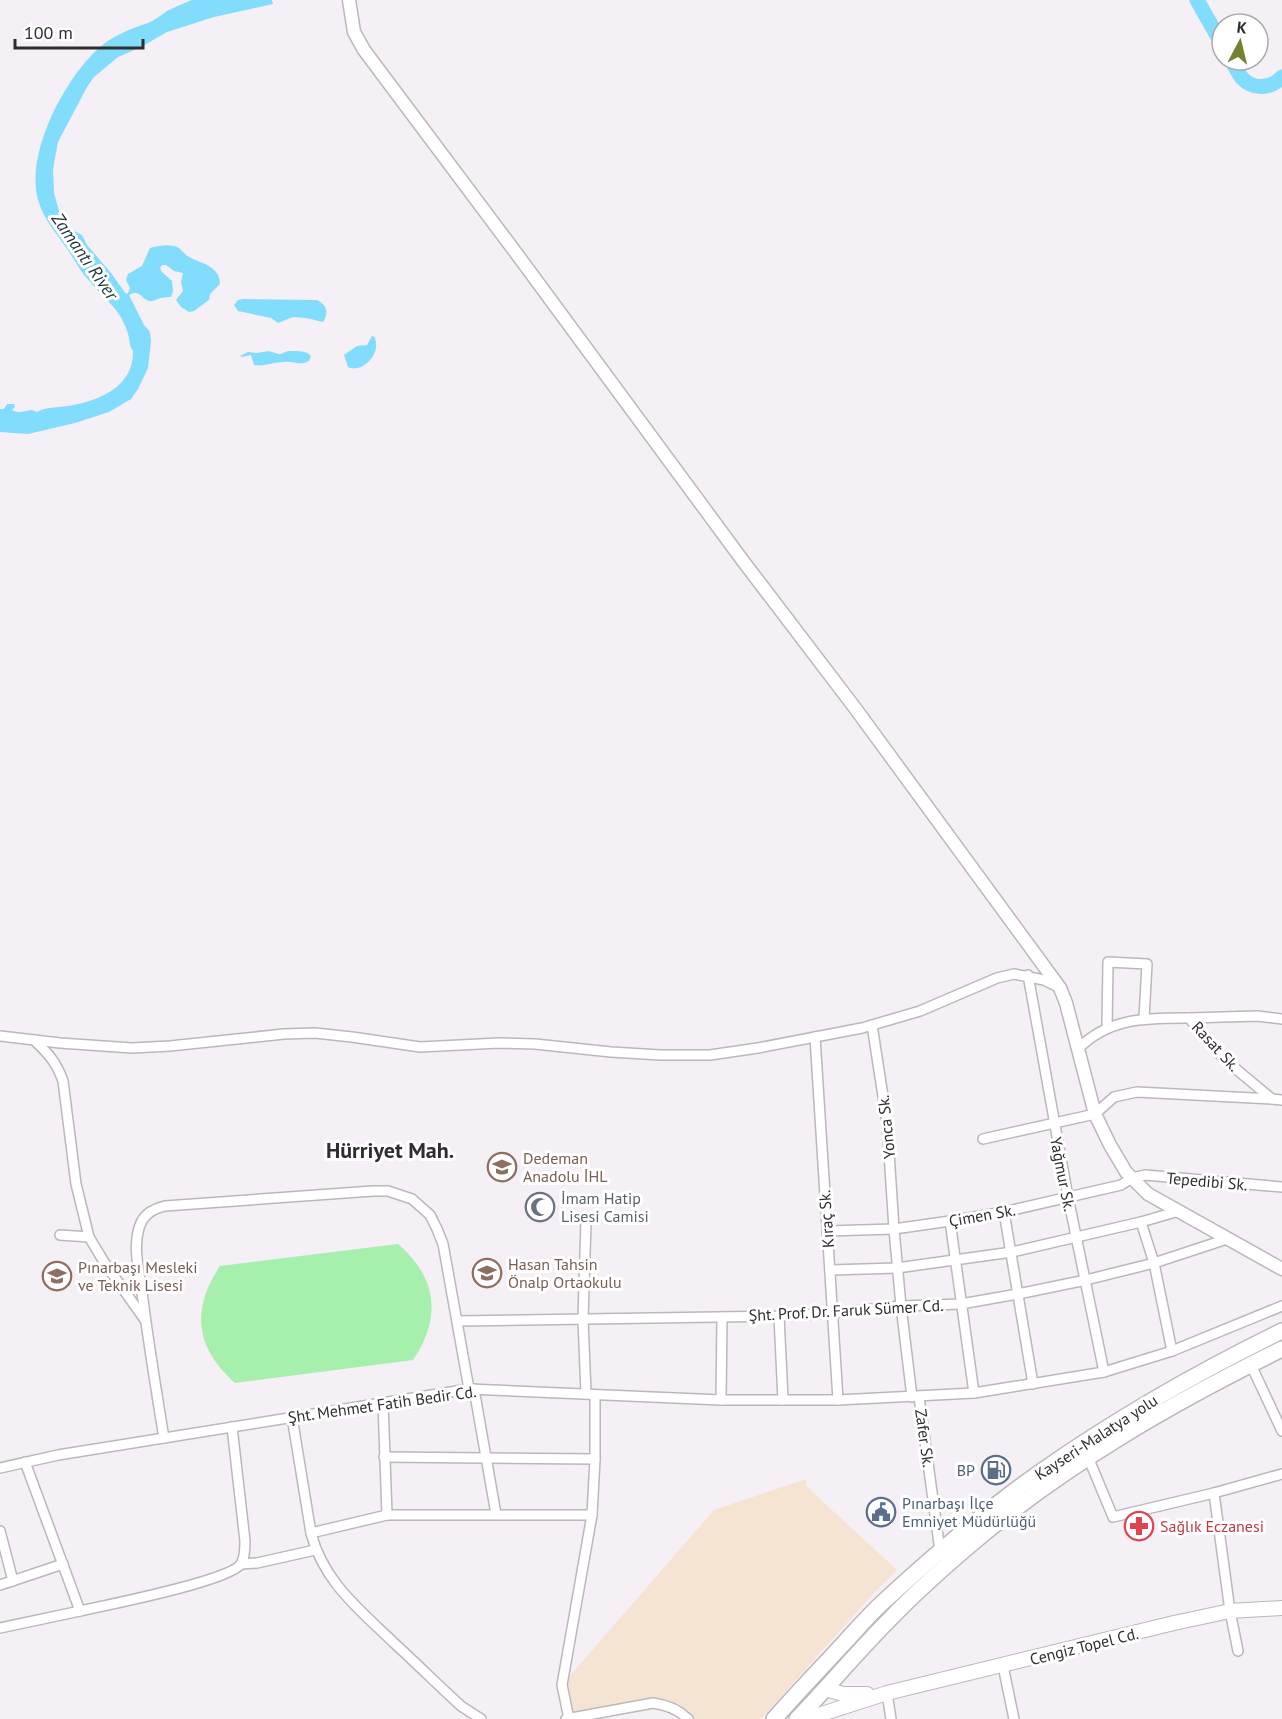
<svg xmlns="http://www.w3.org/2000/svg" width="1282" height="1719" viewBox="0 0 1282 1719" font-family="'PT Sans',sans-serif">
<style>
.commercial{fill:#f6e4d3}
.green{fill:#a6efad}
.water{fill:#82dcfb}
.lines{fill:none;stroke-linecap:round;stroke-linejoin:round}
.river{stroke:#82dcfb;stroke-width:15}
.minor-casing{stroke:#bdb7bd;stroke-width:12}
.tertiary-casing{stroke:#bdb7bd;stroke-width:15}
.secondary-casing{stroke:#bdb7bd;stroke-width:16}
.trunk-casing{stroke:#bdb7bd;stroke-width:18}
.minor{stroke:#fff;stroke-width:9}
.tertiary{stroke:#fff;stroke-width:12}
.secondary{stroke:#fff;stroke-width:14}
.trunk{stroke:#fff;stroke-width:15}
.labels{text-anchor:middle;dominant-baseline:central;stroke-width:6;stroke-linejoin:round;paint-order:stroke}
.street-label{font-size:16px;fill:#2f2d2f;stroke:#fff}
.education-label{font-size:16px;fill:#785e54;stroke:#fff;text-anchor:start}
.worship-label{font-size:16px;fill:#5b616d;stroke:#fff;text-anchor:start}
.service-label{font-size:16px;fill:#4e5e75;stroke:#fff;text-anchor:end}
.health-label{font-size:16px;fill:#be3a42;stroke:#fff;text-anchor:start}
.water-label{font-size:18px;font-style:italic;fill:#1f353c;stroke:#fff}
.district-label{font-size:22px;font-weight:bold;fill:#2f2d2f;stroke:#fff}
</style>
<rect width="100%" height="100%" fill="#f5eff6"/>
<!-- commercial -->
<path class="commercial" d="M 806,1479 L 806,1486 L 897,1570 L 873,1594 L 761,1719 L 688,1719 L 664,1704 L 569,1719 L 562,1685 L 714,1510 Z"/>
<!-- green -->
<path class="green" d="M 398,1244 C 437,1278 442,1317 413,1360 L 235,1383 C 195,1348 191,1309 220,1266 Z"/>
<!-- water -->
<g class="water">
<path d="M 192,0 L 272,0 L 273,4 L 214,17 L 167,32 L 141,47 L 118,57 L 94,77 L 87,87 L 58,142 L 53,169 L 54,193 L 59,211 L 69,228 L 82,235 L 87,245 L 111,273 L 126,294 L 128,293 L 130,288 L 126,280 L 128,274 L 142,266 L 150,248 C 157,246 166,244 174,246 C 182,248 183,254 189,257 C 202,264 220,266 220,284 L 210,294 L 209,300 L 194,311 L 189,312 L 181,307 L 176,300 L 183,291 L 181,282 L 183,273 L 174,271 L 166,265 L 162,265 L 160,268 L 162,272 L 172,281 L 173,291 L 171,297 C 168,297 165,297 161,298 C 158,298 155,301 152,301 C 141,302 142,288 129,295 L 144,325 L 150,332 L 151,341 L 148,368 L 138,389 L 131,399 L 109,412 L 75,423 L 28,434 L 0,432 L 0,409 L 4,409 L 7,404 L 14,404 L 15,407 L 12,410 C 18,414 25,411 32,410 L 37,412 C 47,406 61,408 73,405 C 102,400 134,385 133,351 C 129,346 130,340 128,334 C 126,326 121,317 116,310 C 106,298 95,288 85,276 C 77,266 72,255 65,246 C 55,232 45,220 39,203 C 23,156 65,78 99,48 C 113,35 131,29 148,23 C 155,20 161,15 167,11 C 175,7 184,3 192,0 Z"/>
<path d="M 243,299 L 317,300 C 327,305 329,313 323,322 L 306,318 L 293,317 L 278,323 L 271,318 L 238,311 L 234,305 L 238,300 Z"/>
<path d="M 372,336 L 375,337 C 375,340 377,343 376,347 C 375,359 360,373 348,367 L 344,355 L 357,346 L 367,345 Z"/>
<path d="M 269,351 C 272,352 275,353 279,354 C 283,354 284,352 288,351 C 296,351 306,350 311,356 L 309,361 C 300,366 294,361 284,362 C 273,362 264,367 254,365 L 251,355 L 242,357 L 240,356 L 248,352 L 257,353 Z"/>
</g>
<g class="lines">
<!-- river -->
<g class="river">
<path d="M 1197,0 L 1222,44"/>
<path d="M 1231,60 C 1235,66 1238,73 1242,78 C 1253,90 1271,89 1282,77"/>
</g>
<!-- minor casing -->
<g class="minor-casing">
<g id="minor">
<path d="M 1028,975 L 1068,1197 L 1104,1372"/>
<path d="M 1189,1018 L 1257,1016 L 1282,1019"/>
<path d="M 872,1025 L 887,1122 L 894,1229 L 901,1306 L 912,1397"/>
<path d="M 1107,1027 L 1108,962 L 1147,964 L 1144,1018"/>
<path d="M 0,1036 L 60,1043 L 132,1048 L 170,1046 L 284,1034 L 315,1033 L 352,1037 L 420,1047 L 499,1043 L 535,1044 L 611,1052 L 660,1055 L 710,1055 L 758,1048 L 862,1028 L 920,1011 L 997,978 L 1014,974 L 1044,980 L 1058,987"/>
<path d="M 815,1037 L 838,1400"/>
<path d="M 34,1040 C 49,1054 56,1062 63,1081 L 76,1184 L 89,1237 L 104,1262 L 145,1320"/>
<path d="M 1078,1049 C 1109,1017 1148,1018 1189,1018 L 1224,1059 L 1272,1099 L 1282,1100"/>
<path d="M 983,1139 L 1095,1114 L 1114,1097 L 1137,1092 L 1272,1099"/>
<path d="M 1004,1212 L 1033,1384"/>
<path d="M 950,1221 L 974,1393"/>
<path d="M 586,1222 L 583,1319 L 586,1394"/>
<path d="M 1141,1222 L 1154,1263 L 1172,1351"/>
<path d="M 827,1231 L 894,1229 L 950,1221 L 1004,1212 L 1121,1185 L 1132,1178 L 1145,1175 L 1282,1187"/>
<path d="M 60,1235 L 89,1237"/>
<path d="M 830,1270 L 897,1268 L 1012,1252 L 1141,1222 L 1179,1211"/>
<path d="M 779,1316 L 783,1400"/>
<path d="M 457,1321 L 779,1316 L 832,1313 L 901,1306 L 961,1304 L 1018,1294 L 1086,1280 L 1154,1263 L 1227,1239"/>
<path d="M 1251,1365 L 1282,1431"/>
<path d="M 474,1389 L 496,1514"/>
<path d="M 919,1397 L 940,1551"/>
<path d="M 721,1400 L 722,1317"/>
<path d="M 383,1402 L 387,1515"/>
<path d="M 292,1417 L 311,1533 C 323,1581 359,1609 393,1642 C 416,1663 438,1685 461,1706 L 481,1719"/>
<path d="M 164,1438 C 156,1389 148,1341 142,1292 C 139,1271 133,1248 139,1228 C 143,1214 153,1209 165,1206 L 373,1191 L 388,1191 L 412,1199 L 430,1215 L 437,1229 L 443,1244 L 469,1389"/>
<path d="M 384,1457 L 595,1459"/>
<path d="M 1088,1457 L 1113,1517 L 1214,1493 L 1282,1474"/>
<path d="M 25,1462 L 80,1611 C 107,1605 229,1581 241,1564 C 245,1558 245,1548 245,1541 L 232,1427"/>
<path d="M 0,1468 L 58,1455 L 469,1389 L 721,1400 L 838,1400 L 974,1393 L 1104,1372 L 1172,1351 L 1282,1306"/>
<path d="M 1214,1493 L 1230,1611 L 1238,1651"/>
<path d="M 0,1531 L 13,1581"/>
<path d="M 311,1533 L 387,1515 L 592,1515"/>
<path d="M 241,1564 L 257,1563 L 315,1550"/>
<path d="M 0,1585 L 63,1564"/>
<path d="M 0,1628 L 80,1611"/>
<path d="M 1003,1666 L 1014,1719"/>
<path d="M 887,1693 L 891,1719"/>
<path d="M 566,1719 L 653,1703 C 667,1705 678,1709 688,1719"/>
<path d="M 569,1719 L 562,1685 L 592,1515 L 595,1459 L 595,1395"/>
</g>
</g>
<!-- tertiary casing -->
<g class="tertiary-casing">
<path id="tertiary" d="M 349,0 L 354,32 L 364,50 L 519,257 L 743,561 L 855,708 L 1060,988 L 1066,1003 L 1095,1114 L 1110,1145 L 1126,1172 L 1148,1194 L 1282,1269"/>
</g>
<!-- secondary casing -->
<g class="secondary-casing">
<g id="secondary">
<path d="M 825,1689 L 843,1694 L 867,1694"/>
<path d="M 806,1719 L 887,1693 L 1174,1623 L 1230,1611 L 1282,1608"/>
</g>
</g>
<!-- trunk casing -->
<g class="trunk-casing">
<g id="trunk">
<path d="M 774,1719 C 797,1693 821,1668 845,1642 C 857,1629 869,1615 882,1603 C 932,1557 984,1512 1039,1473 C 1116,1419 1198,1372 1282,1331"/>
<path d="M 797,1719 C 829,1686 858,1651 890,1619 C 915,1593 943,1568 970,1545 C 1064,1465 1172,1403 1282,1349"/>
</g>
</g>
<!-- minor -->
<use href="#minor" class="minor"/>
<!-- tertiary -->
<use href="#tertiary" class="tertiary"/>
<!-- secondary -->
<use href="#secondary" class="secondary"/>
<!-- trunk -->
<use href="#trunk" class="trunk"/>
</g>
<!-- icons -->
<defs>
<g id="school-ring" transform="scale(1.5)"><circle r="9.5" fill="#fff" stroke="#8d6e63" stroke-width="1.5"/><path d="M0-5L7-2L0 1L-7-2ZM-4 1L0 2.5L4 1V4Q0 6-4 4Z" fill="#8d6e63"/></g>
<g id="mosque-ring" transform="scale(1.5)"><circle r="9.5" fill="#fff" stroke="#6b7280" stroke-width="1.5"/><path d="M3.5-4.9A6 6 0 1 0 3.5 4.9A5 5 0 1 1 3.5-4.9Z" fill="#6b7280"/></g>
<g id="fuel-ring" transform="scale(1.5)"><circle r="9.5" fill="#fff" stroke="#5c6f8a" stroke-width="1.5"/><path d="M-5.5-6h7V0h2V4h1.3V-2.5L3-4.5l.8-.8L6-3V5H2.5V1h-1V6h-7ZM-4.2-4.7v3.2H.2V-4.7Z" fill="#5c6f8a"/></g>
<g id="civic-ring" transform="scale(1.5)"><circle r="9.5" fill="#fff" stroke="#5c6f8a" stroke-width="1.5"/><path d="M-.6-6.5H3V-4.5H.6V-3L4-1V1h2V6H-6V1h2V-1L-.6-3ZM-1.2 2.5V6h2.4V2.5Z" fill="#5c6f8a"/></g>
<g id="pharmacy-ring" transform="scale(1.5)"><circle r="9.5" fill="#fff" stroke="#e0444e" stroke-width="1.5"/><path d="M-2-6h4v4h4v4h-4v4h-4v-4h-4v-4h4Z" fill="#e0444e"/></g>
</defs>
<g fill-rule="evenodd">
<use href="#school-ring" x="502" y="1167"/>
<use href="#mosque-ring" x="540" y="1207"/>
<use href="#school-ring" x="487" y="1273"/>
<use href="#school-ring" x="57" y="1276"/>
<use href="#fuel-ring" x="996" y="1470"/>
<use href="#civic-ring" x="881" y="1512"/>
<use href="#pharmacy-ring" x="1139" y="1526"/>
</g>
<g class="labels">
<!-- street labels -->
<g class="street-label">
<text transform="translate(1216 1046) rotate(47)">Rasat Sk.</text>
<text transform="translate(886 1127) rotate(-96)">Yonca Sk.</text>
<text transform="translate(1063 1174) rotate(79)">Yağmur Sk.</text>
<text transform="translate(1207 1181) rotate(5)">Tepedibi Sk.</text>
<text transform="translate(982 1215) rotate(-10)">Çimen Sk.</text>
<text transform="translate(826 1219) rotate(-94)">Kıraç Sk.</text>
<text transform="translate(846 1310) rotate(-3)">Şht. Prof. Dr. Faruk Sümer Cd.</text>
<text transform="translate(382 1404) rotate(-8)">Şht. Mehmet Fatih Bedir Cd.</text>
<text transform="translate(1096 1437) rotate(-33)">Kayseri-Malatya yolu</text>
<text transform="translate(925 1438) rotate(82)">Zafer Sk.</text>
<text transform="translate(1084 1646) rotate(-14)">Cengiz Topel Cd.</text>
</g>
<!-- education labels -->
<g class="education-label">
<text x="523" y="1158">Dedeman<tspan x="523" dy="18">Anadolu İHL</tspan></text>
<text x="508" y="1264">Hasan Tahsin<tspan x="508" dy="18">Önalp Ortaokulu</tspan></text>
<text x="78" y="1267">Pınarbaşı Mesleki<tspan x="78" dy="18">ve Teknik Lisesi</tspan></text>
</g>
<!-- worship labels -->
<g class="worship-label">
<text x="561" y="1198">İmam Hatip<tspan x="561" dy="18">Lisesi Camisi</tspan></text>
</g>
<!-- service labels -->
<g class="service-label">
<text x="975" y="1470">BP</text>
<text x="902" y="1503" text-anchor="start">Pınarbaşı İlçe<tspan x="902" dy="18">Emniyet Müdürlüğü</tspan></text>
</g>
<!-- health labels -->
<g class="health-label">
<text x="1160" y="1526">Sağlık Eczanesi</text>
</g>
<!-- water labels -->
<g class="water-label">
<text transform="translate(85 256) rotate(55)">Zamantı River</text>
</g>
<!-- district labels -->
<g class="district-label">
<text x="390" y="1150">Hürriyet Mah.</text>
</g>
</g>
<!-- north arrow -->
<g transform="translate(1240 42) rotate(7)"><circle r="28" fill="#ffffff" stroke="#acabac" stroke-width="1.5"/>
<path d="M0-4.5L10 22L0 15L-10 22Z" fill="#718333"/>
<text y="-9" font-size="16" font-weight="bold" text-anchor="middle" fill="#2f2d2f">K</text>
</g>
<!-- scale -->
<path d="M15 39v9h128v-9" fill="none" stroke="#2f2d2f" stroke-width="3"/>
<text x="24" y="39" font-size="18" fill="#2f2d2f" stroke="#ffffff" stroke-width="4.5" paint-order="stroke">100 m</text>
</svg>
